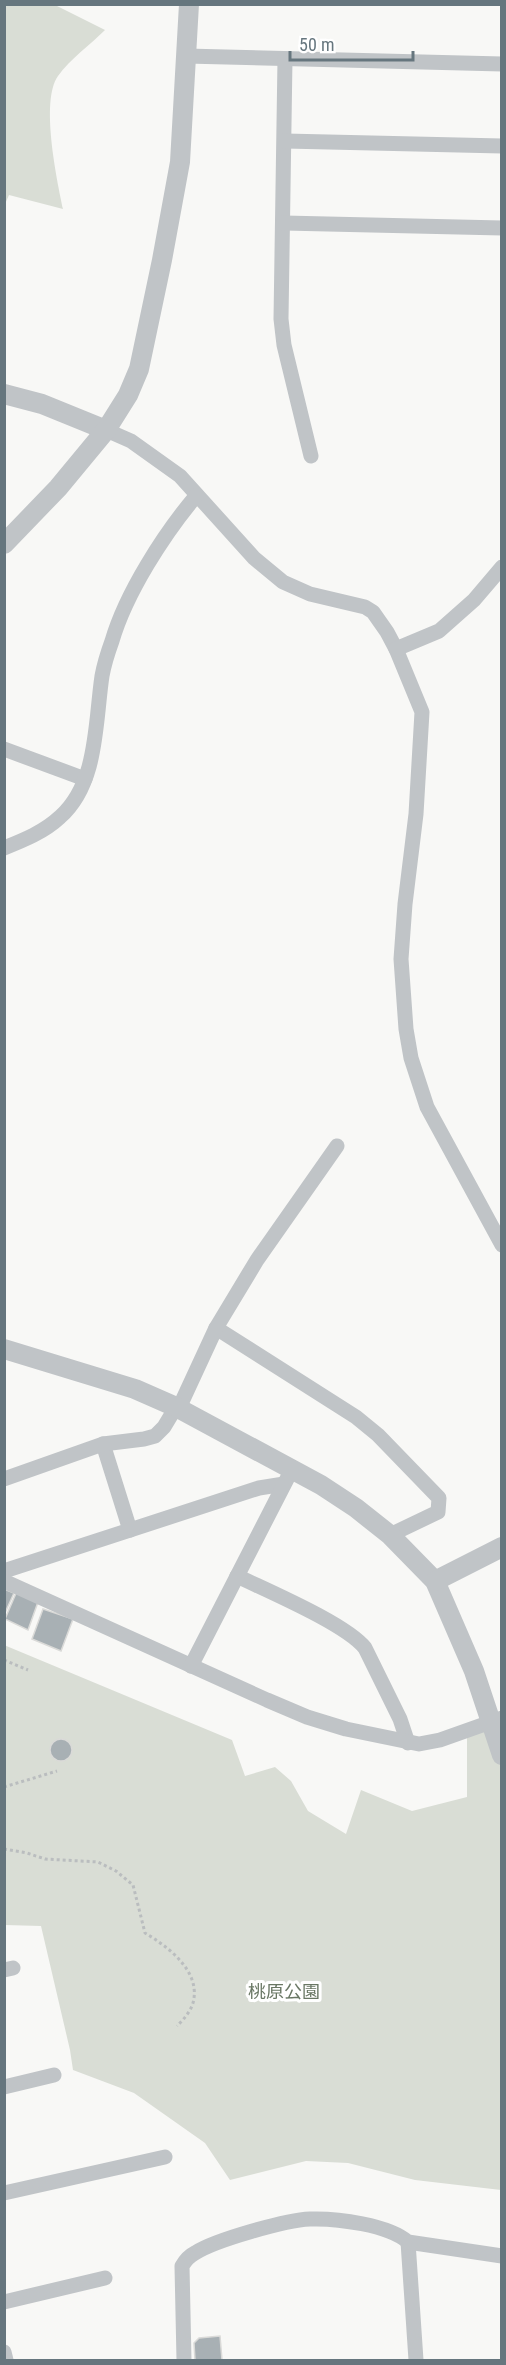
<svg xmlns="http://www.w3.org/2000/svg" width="506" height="2365" viewBox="0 0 506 2365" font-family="'Roboto Condensed','Noto Sans JP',sans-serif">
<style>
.green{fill:#d9ddd5}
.building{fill:#a8b0b4;stroke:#dadad8;stroke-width:1.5}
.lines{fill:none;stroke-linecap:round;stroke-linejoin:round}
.path{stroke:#babdbf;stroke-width:3;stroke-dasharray:3 3;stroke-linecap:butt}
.minor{stroke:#c0c4c7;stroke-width:15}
.tertiary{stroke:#c0c4c7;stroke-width:20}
.labels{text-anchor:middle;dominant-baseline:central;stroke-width:6;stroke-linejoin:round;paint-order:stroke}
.park-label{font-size:18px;fill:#697764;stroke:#fff}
</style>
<rect width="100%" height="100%" fill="#f8f8f6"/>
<!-- green -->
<g class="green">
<path d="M 5,4 L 55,5 L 105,30 C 90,45 70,59 58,76 C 40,101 57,180 63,209 L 9,195 L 5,204 Z"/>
<path d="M 4,1645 L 232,1740 L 245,1776 L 275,1767 L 291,1781 L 308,1811 L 346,1834 L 361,1790 L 412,1811 L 467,1797 L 467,1730 L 491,1721 L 502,1755 L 501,2190 L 415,2180 L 348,2163 L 306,2161 L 230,2180 L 205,2143 L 134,2093 L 73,2070 L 70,2050 L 41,1926 L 5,1925 Z"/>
</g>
<!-- building -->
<g class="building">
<path d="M 4,1589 L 14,1593 L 4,1615 Z"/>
<path d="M 17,1591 L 38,1602 L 28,1630 L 5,1619 Z"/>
<path d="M 43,1609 L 73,1619 L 61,1651 L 32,1639 Z"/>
<circle cx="61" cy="1750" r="11"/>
<path d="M 220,2336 L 222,2360 L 195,2360 L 194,2343 L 199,2338 Z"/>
</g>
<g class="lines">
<!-- path -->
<g class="path">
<path d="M 4,1660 L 28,1670"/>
<path d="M 4,1787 L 57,1771"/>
<path d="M 4,1849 L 27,1853 L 45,1859 L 98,1862 L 116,1871 L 133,1885 L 145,1933 C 167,1946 198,1969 194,1998 C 193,2009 184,2019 177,2026"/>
</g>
<!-- minor -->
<g class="minor">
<path d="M 186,56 L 502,64"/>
<path d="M 285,59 L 281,319 L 284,345 L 311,456"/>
<path d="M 285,141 L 502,146"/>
<path d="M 284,223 L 502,228"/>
<path d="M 106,430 L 131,441 L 180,476 L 254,558 L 283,582 L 310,594 L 365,607 L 373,612 L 387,632 L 396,649 L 422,712 L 416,814 L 405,904 L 401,959 L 406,1029 L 411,1058 L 427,1107 L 502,1245"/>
<path d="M 396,649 L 439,631 L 474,600 L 502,567"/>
<path d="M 4,749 L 85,779"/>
<path d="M 4,848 C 24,840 44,832 60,817 C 98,783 95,723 102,676 C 104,665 108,652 112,641 C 126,593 164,534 196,496"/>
<path d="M 216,1328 L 356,1417 L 378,1435 L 439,1498 L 438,1512 L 390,1535"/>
<path d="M 179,1408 L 216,1328 L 257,1260 L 337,1146"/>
<path d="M 103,1444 L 130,1530"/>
<path d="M 4,1479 L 103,1444 L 144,1439 L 155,1436 L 164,1427 L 176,1407"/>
<path d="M 4,1571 L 259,1488 L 284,1484"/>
<path d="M 237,1576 C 268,1591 346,1624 365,1648 L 400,1719 L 408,1743"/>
<path d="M 4,1581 L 267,1700 L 307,1717 L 346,1729 L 419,1744 L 440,1740 L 502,1718"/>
<path d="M 191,1666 L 288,1477"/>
<path d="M 4,1970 L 13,1968"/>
<path d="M 4,2087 L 54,2075"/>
<path d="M 4,2193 L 165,2157"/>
<path d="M 408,2242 L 416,2360"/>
<path d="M 4,2302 L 105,2278"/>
<path d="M 4,2352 L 6,2360"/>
<path d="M 184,2360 L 182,2266 C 185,2261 189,2256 195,2253 C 215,2240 286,2220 310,2219 C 337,2218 389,2225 408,2242 L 502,2256"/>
</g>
<!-- tertiary -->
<g class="tertiary">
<path d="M 4,394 L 42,404 L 106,430"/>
<path d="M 4,544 L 58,488 L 106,430 L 128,395 L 139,369 L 162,260 L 180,162 L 189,4"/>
<path d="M 4,1349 L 135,1389 L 176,1407 L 321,1485 L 356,1508 L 390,1535 L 435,1581 L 474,1671 L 502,1755"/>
<path d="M 435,1581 L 502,1547"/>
</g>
</g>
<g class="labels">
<!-- park labels -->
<g class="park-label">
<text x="284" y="1991">桃原公園</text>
</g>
</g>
<!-- border -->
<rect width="506" height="2365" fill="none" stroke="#66767e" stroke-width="12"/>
<!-- scale -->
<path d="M290 51v9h123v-9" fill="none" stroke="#66767e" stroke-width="3"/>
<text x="299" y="51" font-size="18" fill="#66767e" stroke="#ffffff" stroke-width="4.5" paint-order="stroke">50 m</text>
</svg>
